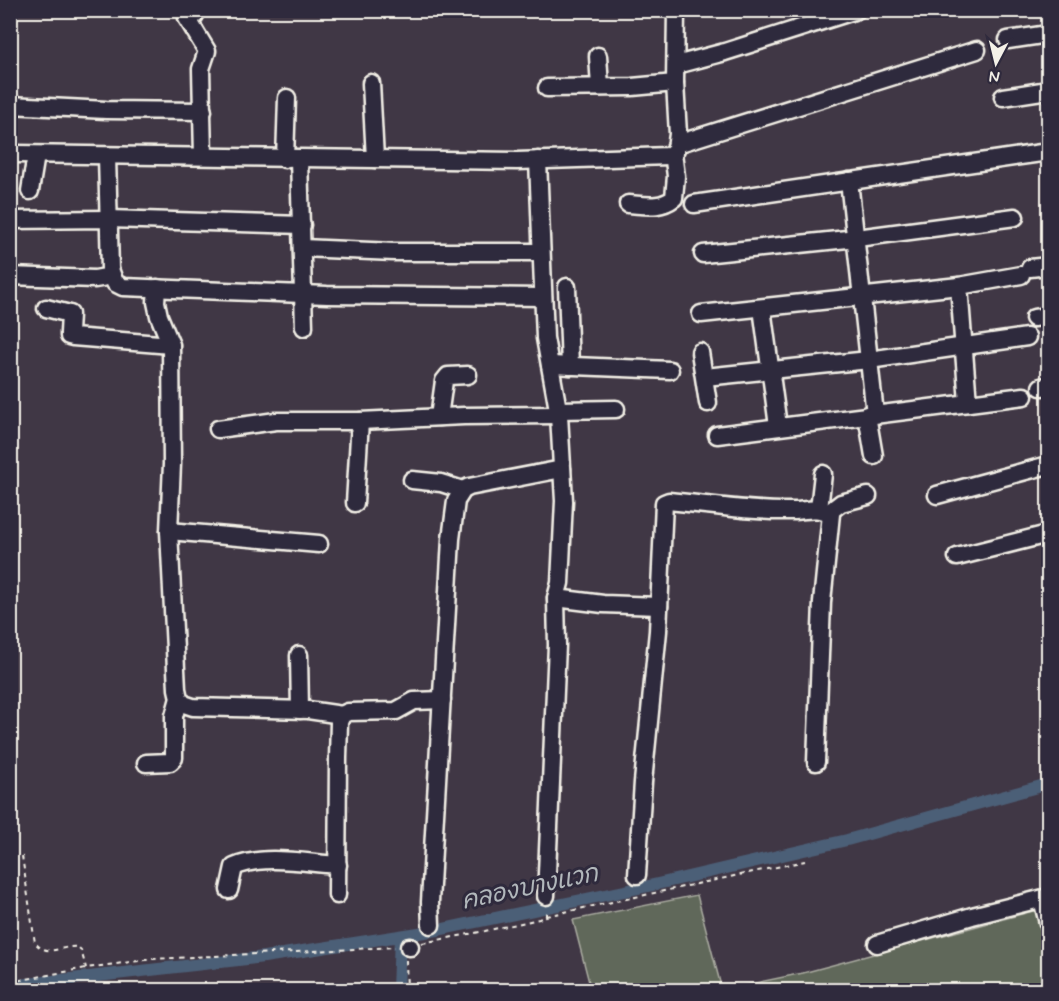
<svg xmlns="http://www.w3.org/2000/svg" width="1059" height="1001" viewBox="0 0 1059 1001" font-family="Mynerve,'Playpen Sans Thai',sans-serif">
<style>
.green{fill:#61675a;stroke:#aaaca1;stroke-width:1.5}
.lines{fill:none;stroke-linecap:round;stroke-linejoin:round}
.canal{stroke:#4c5f77;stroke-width:12}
.minor-casing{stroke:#f4f1e8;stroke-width:21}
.path{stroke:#f4f1e8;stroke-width:2;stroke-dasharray:4.5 4.5;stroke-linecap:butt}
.minor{stroke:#2f2a3d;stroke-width:16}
.labels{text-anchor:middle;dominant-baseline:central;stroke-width:6;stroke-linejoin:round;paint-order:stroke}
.water-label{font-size:24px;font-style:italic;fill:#b1b7bb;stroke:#2f2a3d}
</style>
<rect width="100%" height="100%" fill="#403745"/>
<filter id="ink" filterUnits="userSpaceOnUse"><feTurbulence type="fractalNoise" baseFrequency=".0167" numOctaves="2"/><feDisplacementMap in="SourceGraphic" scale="12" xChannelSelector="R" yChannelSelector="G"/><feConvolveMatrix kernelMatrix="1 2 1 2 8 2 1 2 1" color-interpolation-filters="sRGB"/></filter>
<g filter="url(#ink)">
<!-- green -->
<path class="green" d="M 697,895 L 722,990 L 803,973 L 1048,907 L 1048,990 L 591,990 L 573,920 Z"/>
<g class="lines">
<!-- canal -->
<g class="canal">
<path d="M 10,986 L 264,957 L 438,930 L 653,885 L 847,840 L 1048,784"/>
<path d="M 398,990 L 400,936"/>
</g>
<!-- minor casing -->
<g class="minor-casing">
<g id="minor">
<path d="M 197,10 L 195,15 L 187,18 L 207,51 L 201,69 L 203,156"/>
<path d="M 1008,40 L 1048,34"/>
<path d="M 598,56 L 600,87"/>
<path d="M 676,65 L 725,52 L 857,10"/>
<path d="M 371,83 L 375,159"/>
<path d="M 547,88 L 632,87 L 675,83"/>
<path d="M 1003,97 L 1048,90"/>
<path d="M 10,105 L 106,110 L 203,111"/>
<path d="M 677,144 L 977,50"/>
<path d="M 16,154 L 517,161 L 669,156 L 676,149 L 678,134 L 675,83 L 676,10"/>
<path d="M 107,156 L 110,269 L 115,283 L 123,287 L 327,295 L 543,297"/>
<path d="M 285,159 L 287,98"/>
<path d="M 299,159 L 304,327"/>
<path d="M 538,160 L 545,338 L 559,415 L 564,501 L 560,583 L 556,598 L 557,645 L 546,896"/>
<path d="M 849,181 L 875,414"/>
<path d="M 30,191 L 36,155"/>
<path d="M 628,204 C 645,205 660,209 674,198 L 676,176 L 673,153"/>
<path d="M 694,204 L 1048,152"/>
<path d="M 10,220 L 109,219 L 302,225"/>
<path d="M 302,248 L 394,252 L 541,252"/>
<path d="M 703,254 L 857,238 L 1015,217"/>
<path d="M 1030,268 L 1048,266"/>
<path d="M 10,276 L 95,279 L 112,276"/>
<path d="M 959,286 L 968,403"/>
<path d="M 567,287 L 570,366"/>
<path d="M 157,288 L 156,302 L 159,316 L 171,345 L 172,464 L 169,531 L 177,689 L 179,698 L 184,704 L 193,707 L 308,710 L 342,715"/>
<path d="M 46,308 L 70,314 L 69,333 L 69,336 L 73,337 L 171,345"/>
<path d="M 762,308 L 778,426"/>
<path d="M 701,314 L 959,286 L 1021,275"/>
<path d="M 1034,318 L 1048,316"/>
<path d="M 700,352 L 708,403"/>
<path d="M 550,365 L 670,370"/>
<path d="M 705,377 L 869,360 L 1027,337"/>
<path d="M 1041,387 L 1048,386"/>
<path d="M 558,410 L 616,409"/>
<path d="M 867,415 L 874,456"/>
<path d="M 439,417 L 444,381 L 448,376 L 468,375"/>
<path d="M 218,429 L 276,421 L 360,421 L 464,416 L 559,415"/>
<path d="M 717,435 L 1024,396"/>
<path d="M 412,480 L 441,483 L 463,490"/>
<path d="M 937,495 L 1048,465"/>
<path d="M 355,503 L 360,421"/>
<path d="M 819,509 L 823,474"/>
<path d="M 828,513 L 841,503 L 868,496"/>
<path d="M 169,531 L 319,544"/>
<path d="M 957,557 L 1048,534"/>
<path d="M 556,598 L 603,604 L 659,606"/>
<path d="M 299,655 L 300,710"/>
<path d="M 146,763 L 170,762 L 174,758 L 174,716 L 179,698"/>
<path d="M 637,875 L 643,782 L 658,631 L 664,503 L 669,501 C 711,505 753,512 795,511 C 808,510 819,507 831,514 L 822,602 L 816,762"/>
<path d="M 229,890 L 234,867 C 263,854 306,863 338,865"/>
<path d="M 337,895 L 338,758 L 339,722 L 342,715 L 348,712 L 396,711 L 414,701 L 442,700"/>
<path d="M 1042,899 L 1048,923"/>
<path d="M 431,925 L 430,902 L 451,539 L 456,501 L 463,490 L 469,487 L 562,469"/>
<path d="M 877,944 L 972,916 L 1048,897"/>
<path d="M 409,947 L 410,947"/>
</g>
</g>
<!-- path -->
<g class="path">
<path d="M 22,856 L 35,943 C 49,958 61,945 78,947 L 81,950 L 86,968"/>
<path d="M 546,916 L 805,861"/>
<path d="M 422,943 L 485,931 L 539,919 L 546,916 L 546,908"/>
<path d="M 406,960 L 407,990"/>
<path d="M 10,982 L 86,968 L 153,959 L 395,947"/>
</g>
<!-- minor -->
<use href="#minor" class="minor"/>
</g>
</g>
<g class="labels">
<!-- water labels -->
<g class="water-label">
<text transform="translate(530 888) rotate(-12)">คลองบางแวก</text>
</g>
</g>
<!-- margin -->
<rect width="1059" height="1001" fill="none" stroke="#2f2a3d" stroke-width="36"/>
<rect x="18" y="18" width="1023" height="965" fill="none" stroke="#f4f1e8" stroke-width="2" filter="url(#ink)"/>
<!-- north arrow -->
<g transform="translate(996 63) rotate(187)" stroke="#2f2a3d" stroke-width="4.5" paint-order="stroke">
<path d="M0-4.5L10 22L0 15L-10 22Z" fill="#f4f1e8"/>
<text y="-9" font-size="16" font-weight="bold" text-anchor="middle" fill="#f4f1e8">N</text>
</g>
</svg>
